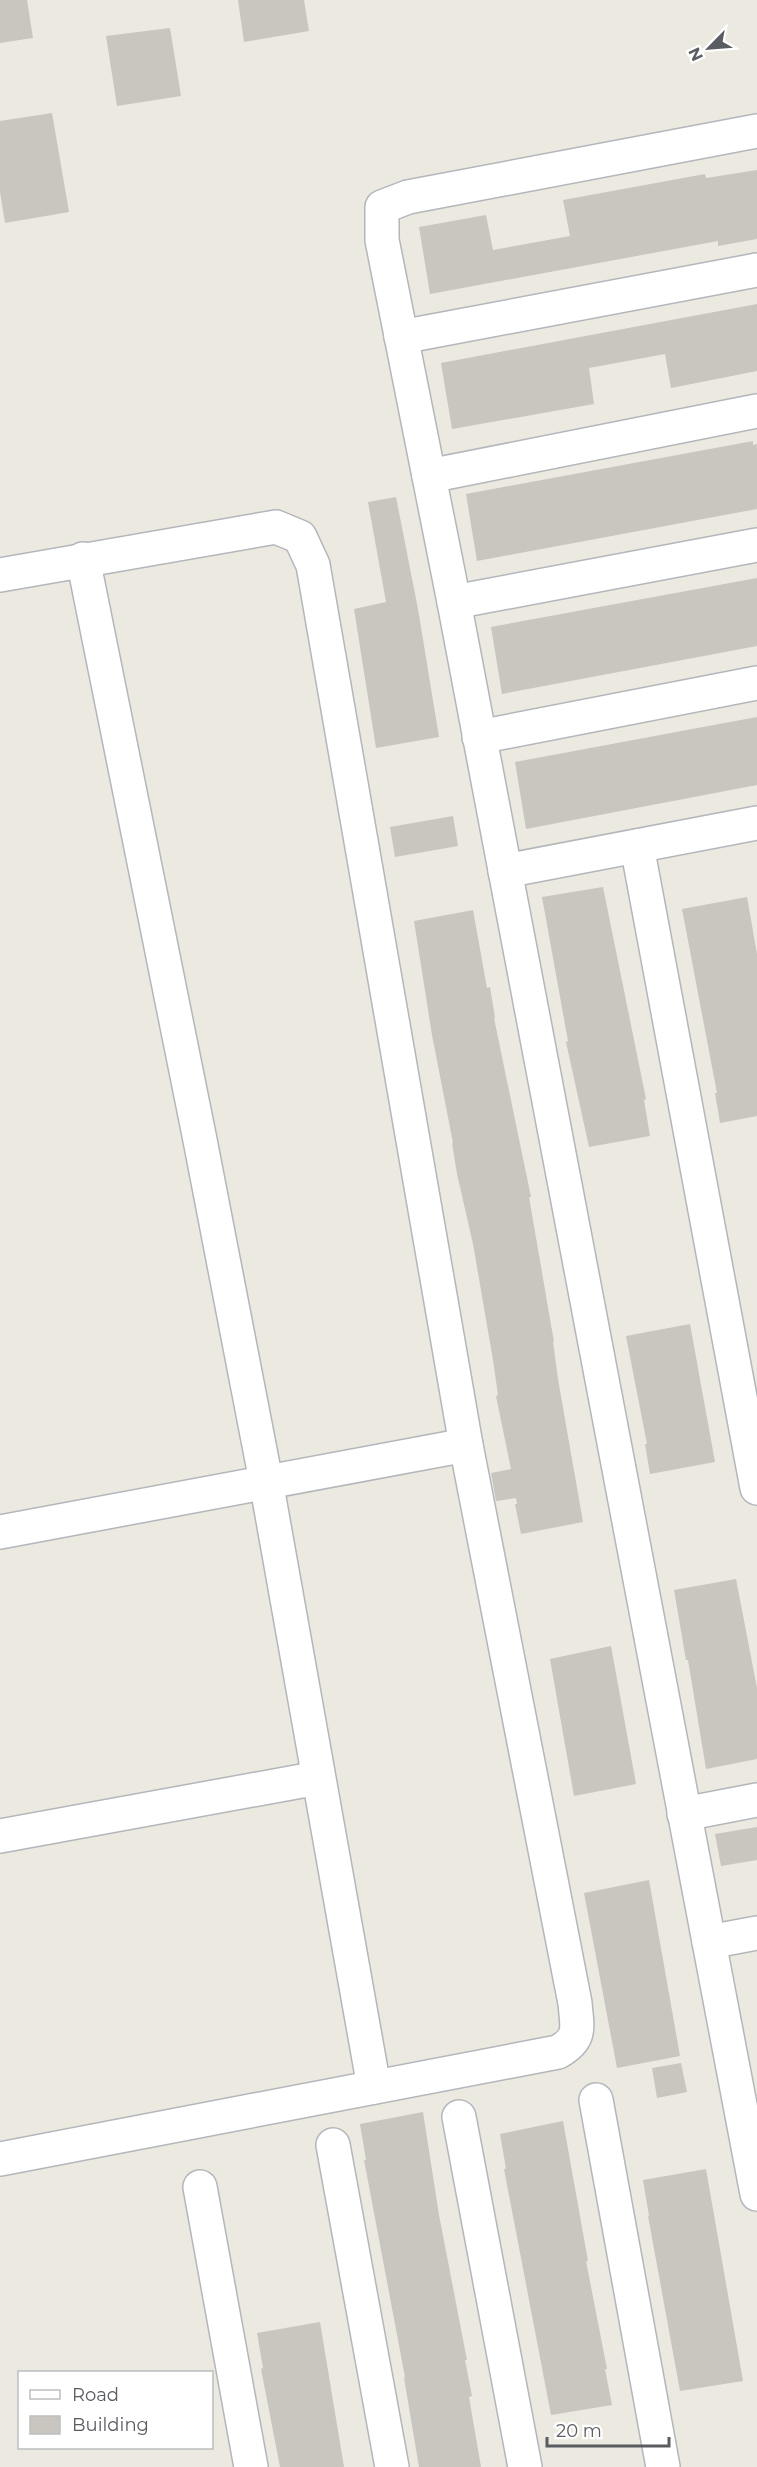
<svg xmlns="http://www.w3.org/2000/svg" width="757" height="2467" viewBox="0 0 757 2467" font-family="Montserrat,sans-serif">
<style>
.building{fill:#c8c6bf}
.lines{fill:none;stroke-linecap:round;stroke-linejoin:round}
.street-casing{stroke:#b3b6ba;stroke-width:36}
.street{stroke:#fff;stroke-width:33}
</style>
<rect width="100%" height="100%" fill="#ebe9e0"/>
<!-- building -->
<g class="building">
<path d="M 0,0 L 27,0 L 33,38 L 0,43 Z"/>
<path d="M 238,0 L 304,0 L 309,31 L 244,42 Z"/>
<path d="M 170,28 L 181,96 L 117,106 L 106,36 Z"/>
<path d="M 52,113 L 69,212 L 5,223 L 0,192 L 0,121 Z"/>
<path d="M 757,170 L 757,239 L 718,246 L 718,241 L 430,294 L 419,227 L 486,215 L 493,250 L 570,236 L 563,200 L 705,174 L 706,178 Z"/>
<path d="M 757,304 L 757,371 L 671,388 L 665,354 L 589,368 L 594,404 L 452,429 L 441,363 Z"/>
<path d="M 753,441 L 753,445 L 757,444 L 757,509 L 477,561 L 466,494 Z"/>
<path d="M 396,497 L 418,609 L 439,737 L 376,748 L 354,609 L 386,602 L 368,502 Z"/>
<path d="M 757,578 L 757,646 L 502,694 L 491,627 Z"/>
<path d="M 757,717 L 757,785 L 526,829 L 515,762 Z"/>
<path d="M 453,816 L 458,846 L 395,857 L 390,827 Z"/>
<path d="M 603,887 L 646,1099 L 644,1100 L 650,1136 L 589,1147 L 566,1042 L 568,1041 L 542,897 Z"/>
<path d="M 747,897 L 757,954 L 757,1116 L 720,1123 L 715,1093 L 717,1093 L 682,909 Z"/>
<path d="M 473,910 L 487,988 L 490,987 L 495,1017 L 494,1018 L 531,1197 L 529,1197 L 554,1342 L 553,1342 L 558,1379 L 583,1522 L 521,1534 L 515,1504 L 517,1504 L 516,1498 L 496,1501 L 491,1473 L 511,1469 L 496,1396 L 498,1395 L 493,1360 L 473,1244 L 457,1174 L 452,1143 L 453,1143 L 432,1035 L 414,921 Z"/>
<path d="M 690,1324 L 715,1462 L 650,1474 L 645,1444 L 647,1444 L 626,1336 Z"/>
<path d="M 736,1579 L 757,1688 L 757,1759 L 706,1769 L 688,1660 L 686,1660 L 674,1590 Z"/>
<path d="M 611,1646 L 636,1784 L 574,1796 L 550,1659 Z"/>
<path d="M 757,1827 L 757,1860 L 721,1866 L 715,1834 Z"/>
<path d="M 649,1880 L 680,2056 L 617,2068 L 584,1893 Z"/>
<path d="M 681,2063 L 687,2092 L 657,2098 L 652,2068 Z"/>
<path d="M 423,2112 L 439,2215 L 467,2360 L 465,2360 L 472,2396 L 469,2397 L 481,2467 L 419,2467 L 404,2378 L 405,2377 L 364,2160 L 366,2160 L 360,2124 Z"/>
<path d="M 563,2121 L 588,2261 L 586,2261 L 607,2369 L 605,2369 L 612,2405 L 551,2415 L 504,2169 L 506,2169 L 500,2134 Z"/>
<path d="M 706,2169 L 743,2381 L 680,2391 L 648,2216 L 649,2216 L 643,2180 Z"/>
<path d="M 320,2322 L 344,2467 L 280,2467 L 261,2369 L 263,2368 L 257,2333 Z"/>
</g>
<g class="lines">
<!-- street casing -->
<g class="street-casing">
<g id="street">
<path d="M 757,131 L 408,197 L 382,207 L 382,240 L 454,602 L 757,2194"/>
<path d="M 401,337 L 757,270"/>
<path d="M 429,476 L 757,411"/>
<path d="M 83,559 L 200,1140 L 266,1481 L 374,2087"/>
<path d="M 0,575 L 276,527 L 300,537 L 313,565 L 466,1445 L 575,2003 C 577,2028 582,2038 558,2052 L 0,2159"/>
<path d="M 454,602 L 757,545"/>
<path d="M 479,737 L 757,683"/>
<path d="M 637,846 L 757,1488"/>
<path d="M 505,871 L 757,823"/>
<path d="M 0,1532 L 466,1445"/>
<path d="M 684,1814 L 757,1800"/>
<path d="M 0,1836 L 318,1778"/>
<path d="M 709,1942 L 757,1933"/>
<path d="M 596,2100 L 663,2467"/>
<path d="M 459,2117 L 525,2467"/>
<path d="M 333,2145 L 392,2467"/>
<path d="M 200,2187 L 251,2467"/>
</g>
</g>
<!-- street -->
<use href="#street" class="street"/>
</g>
<!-- legend -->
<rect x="18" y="2371" width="195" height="78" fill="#ffffff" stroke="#bdbebf" stroke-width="1.5"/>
<rect x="30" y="2390" width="30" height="9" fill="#ffffff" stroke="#bdbebf" stroke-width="1.5"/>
<text x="72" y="2401" font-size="18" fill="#595c60">Road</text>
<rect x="30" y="2416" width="30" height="18" fill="#c8c6bf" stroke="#bdbebf" stroke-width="1.5"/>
<text x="72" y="2431" font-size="18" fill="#595c60">Building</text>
<!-- north arrow -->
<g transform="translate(709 48) rotate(245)" stroke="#ffffff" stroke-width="4.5" paint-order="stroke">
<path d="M0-4.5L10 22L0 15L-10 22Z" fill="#595c60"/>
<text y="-9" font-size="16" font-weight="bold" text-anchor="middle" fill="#595c60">N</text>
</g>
<!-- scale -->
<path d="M547 2437v9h122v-9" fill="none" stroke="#595c60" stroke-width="3"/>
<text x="556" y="2437" font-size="18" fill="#595c60" stroke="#ffffff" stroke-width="4.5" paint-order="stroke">20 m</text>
</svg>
